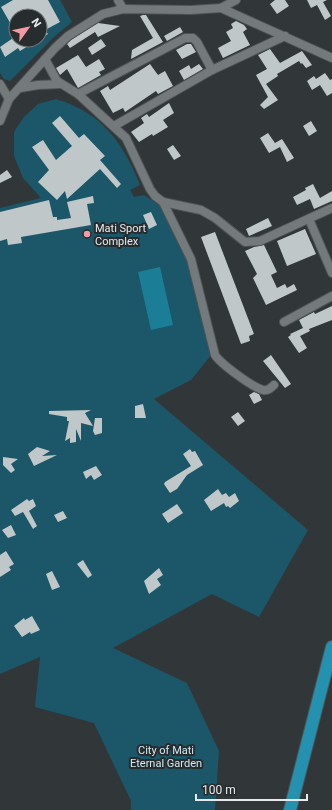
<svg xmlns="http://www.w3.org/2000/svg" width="332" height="810" viewBox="0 0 332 810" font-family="Roboto,sans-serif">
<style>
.green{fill:#1b5768;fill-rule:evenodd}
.water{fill:#1c7d97}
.building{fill:#c0c7c9}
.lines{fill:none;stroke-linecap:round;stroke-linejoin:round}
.minor-casing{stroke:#4f5355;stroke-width:10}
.highway-casing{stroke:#4f5355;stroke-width:14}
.minor{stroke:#747a7c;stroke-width:8}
.highway{stroke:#2391af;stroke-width:12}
.poi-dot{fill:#f49aa6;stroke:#272c2e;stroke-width:1.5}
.labels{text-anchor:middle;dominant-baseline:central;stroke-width:4;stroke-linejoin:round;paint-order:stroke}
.poi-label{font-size:11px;fill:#e8ebed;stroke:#272c2e;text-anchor:start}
.park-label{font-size:11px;fill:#d0e9f2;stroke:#272c2e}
</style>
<rect width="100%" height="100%" fill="#313738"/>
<!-- green -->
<g class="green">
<path d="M 0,0 L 60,0 L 72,22 L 55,36 L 10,81 L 4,79 L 0,73 ZM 16,16 L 40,16 L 40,40 L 16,40 Z"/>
<path d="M 56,99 C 102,113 123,142 140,185 L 130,190 L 134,197 L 144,195 L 162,207 L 188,260 L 212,354 L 191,380 L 154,399 L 308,530 L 259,617 L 212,594 L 113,648 L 187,683 L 219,751 L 215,810 L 131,810 L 131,801 L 94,723 L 35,707 L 40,657 L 0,674 L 0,208 L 41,198 L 23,178 L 14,156 L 14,132 L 24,117 L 38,104 Z"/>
</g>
<!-- water -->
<path class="water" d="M 160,267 L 173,325 L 151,330 L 138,272 Z"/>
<!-- building -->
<g class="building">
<path d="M 13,0 L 48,0 L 60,22 L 45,30 L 48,34 L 40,39 L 40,16 L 36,11 L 27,16 L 16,16 L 16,33 L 1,7 Z"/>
<path d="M 275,0 L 285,0 L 289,6 L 277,14 L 270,4 Z"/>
<path d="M 307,0 L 327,0 L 323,2 L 331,16 L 325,20 L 317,5 L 311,8 Z"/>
<path d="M 143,15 L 146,15 L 163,42 L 131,59 L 132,50 L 153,38 L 140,16 Z"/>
<path d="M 236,21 L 244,25 L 247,29 L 243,32 L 250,45 L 223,58 L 218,48 L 231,41 L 226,32 L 233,28 L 231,24 Z"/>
<path d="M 98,23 L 120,26 L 98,37 L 95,32 L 70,48 L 67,44 L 71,40 Z"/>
<path d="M 180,27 L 183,32 L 167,41 L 164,36 Z"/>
<path d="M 16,36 L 16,40 L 38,40 L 20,51 L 18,48 L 5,57 L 0,47 Z"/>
<path d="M 101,39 L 106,46 L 92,55 L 88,48 Z"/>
<path d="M 187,44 L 191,44 L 196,52 L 182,59 L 176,50 Z"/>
<path d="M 270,49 L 280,63 L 302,51 L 312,65 L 306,68 L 302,63 L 301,64 L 299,61 L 277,74 L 278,76 L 266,84 L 278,100 L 264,109 L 260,105 L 268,97 L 256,75 L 267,69 L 258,55 Z"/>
<path d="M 78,55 L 86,67 L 99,59 L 105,69 L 99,72 L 101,75 L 78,88 L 67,69 L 60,75 L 56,68 Z"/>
<path d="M 150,64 L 158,75 L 165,71 L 173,86 L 158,94 L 156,91 L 125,112 L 123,108 L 113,113 L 100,91 L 108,86 L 110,90 Z"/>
<path d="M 199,64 L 203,69 L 184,80 L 179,71 L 189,65 L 191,69 Z"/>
<path d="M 325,73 L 330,80 L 332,79 L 332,93 L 327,96 L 320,85 L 312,90 L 307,81 L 314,76 L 316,79 Z"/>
<path d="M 169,103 L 174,113 L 163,120 L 168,127 L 153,136 L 152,134 L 139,142 L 131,132 L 144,123 L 141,118 L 147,114 L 149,117 Z"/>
<path d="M 60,116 L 79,138 L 84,134 L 105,156 L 100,160 L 121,184 L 117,188 L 100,169 L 67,199 L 65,191 L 57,200 L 38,182 L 49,170 L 32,147 L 43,140 L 56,160 L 72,146 L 52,123 Z"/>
<path d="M 311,121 L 317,131 L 309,136 L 303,126 Z"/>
<path d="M 268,133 L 275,143 L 282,139 L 294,158 L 287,162 L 280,147 L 269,153 L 260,138 Z"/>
<path d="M 173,145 L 181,156 L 174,160 L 167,149 Z"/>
<path d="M 7,170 L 12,177 L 0,183 L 0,175 Z"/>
<path d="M 313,184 L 320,198 L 332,191 L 332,201 L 314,209 L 310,199 L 297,205 L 293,197 L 306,190 L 305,188 Z"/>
<path d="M 93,196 L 94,203 L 87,204 L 91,225 L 21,237 L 22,243 L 8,245 L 7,239 L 0,241 L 0,212 L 49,200 L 53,217 L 57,217 L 57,220 L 71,218 L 67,202 Z"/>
<path d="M 151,212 L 157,225 L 149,229 L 143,215 Z"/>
<path d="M 268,218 L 272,226 L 249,236 L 246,229 Z"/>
<path d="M 305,229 L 316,254 L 287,266 L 277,241 Z"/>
<path d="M 215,232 L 254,334 L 249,336 L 250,341 L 241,344 L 201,237 Z"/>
<path d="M 264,245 L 277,272 L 271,275 L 277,288 L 285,284 L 287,288 L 294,284 L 297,290 L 266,305 L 253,278 L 257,274 L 245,251 L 254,247 Z"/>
<path d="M 332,306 L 332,320 L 309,329 L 310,331 L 300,336 L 307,348 L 299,353 L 288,337 L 291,335 L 290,334 L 303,328 L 299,320 L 314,312 L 315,314 Z"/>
<path d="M 271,355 L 291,384 L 285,388 L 263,361 Z"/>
<path d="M 254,392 L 259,394 L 262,400 L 254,404 L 249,395 Z"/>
<path d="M 143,404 L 146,418 L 135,418 L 135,406 Z"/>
<path d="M 91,410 L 85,413 L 93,426 L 81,423 L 81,441 L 76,429 L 76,442 L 70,443 L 70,438 L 65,441 L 69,421 L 67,421 L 67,417 L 49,414 L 49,411 Z"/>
<path d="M 238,412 L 245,421 L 238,426 L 231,417 Z"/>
<path d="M 95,418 L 102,418 L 102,433 L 95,435 L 93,431 Z"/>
<path d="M 37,447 L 50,451 L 42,456 L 57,455 L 34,466 L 28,454 Z"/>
<path d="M 190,449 L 192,452 L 195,451 L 203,465 L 187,475 L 177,489 L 170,493 L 164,484 L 165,482 L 191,466 L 183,454 Z"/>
<path d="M 3,457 L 18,459 L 11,464 L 15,470 L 11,473 L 3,465 Z"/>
<path d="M 96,466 L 102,475 L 94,480 L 91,475 L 86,479 L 83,472 Z"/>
<path d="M 218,489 L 222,495 L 226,493 L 229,497 L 235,493 L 239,501 L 230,508 L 228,506 L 226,507 L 224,503 L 211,511 L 204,500 Z"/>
<path d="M 27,499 L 29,501 L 33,499 L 36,506 L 29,511 L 37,526 L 33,529 L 23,512 L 15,516 L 11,510 Z"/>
<path d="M 177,504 L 183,513 L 168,523 L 162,514 Z"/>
<path d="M 63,511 L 67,518 L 58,522 L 54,515 Z"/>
<path d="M 11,525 L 16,535 L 8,538 L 2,530 Z"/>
<path d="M 6,551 L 14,564 L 9,567 L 11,570 L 0,577 L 0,555 Z"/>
<path d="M 83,560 L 92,575 L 88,578 L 77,564 Z"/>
<path d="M 159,568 L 163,575 L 157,579 L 161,585 L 149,594 L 144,581 Z"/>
<path d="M 52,571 L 60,587 L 52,590 L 46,574 Z"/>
<path d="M 32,616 L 40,630 L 31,634 L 30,632 L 22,637 L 14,626 L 24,618 L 25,620 Z"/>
</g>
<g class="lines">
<!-- minor casing -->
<g class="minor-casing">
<g id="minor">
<path d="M 118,0 L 123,9"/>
<path d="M 221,8 L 332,58"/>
<path d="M 45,59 L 57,81 L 78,94 L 126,138 L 150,189 L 155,196 L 163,202 L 201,210 L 215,218 L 245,242 L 260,241 L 332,208"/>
<path d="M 0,84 L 9,99"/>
<path d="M 20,88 L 38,85 L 61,84"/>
<path d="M 78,94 L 185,38 L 193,38 L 197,42 L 212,70"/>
<path d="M 0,121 L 9,99 L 55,48 L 68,36 L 103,14 L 123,9 L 191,10 L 221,8 L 236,0"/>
<path d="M 114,126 L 212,70 L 285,36"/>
<path d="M 163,202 L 191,259 L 215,355 C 221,364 252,387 263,390 C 268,391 271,388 274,385"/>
<path d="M 309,219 L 332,273"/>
<path d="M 284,322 L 332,296"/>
</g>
</g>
<!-- highway casing -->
<g class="highway-casing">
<path id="highway" d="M 290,810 L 332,647"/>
</g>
<!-- minor -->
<use href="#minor" class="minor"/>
<!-- highway -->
<use href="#highway" class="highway"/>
</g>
<!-- markers -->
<circle class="poi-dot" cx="87" cy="234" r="4"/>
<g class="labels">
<!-- poi labels -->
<g class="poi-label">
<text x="95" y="228">Mati Sport<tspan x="95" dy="13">Complex</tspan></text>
</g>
<!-- park labels -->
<g class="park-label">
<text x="166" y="750">City of Mati<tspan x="166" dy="13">Eternal Garden</tspan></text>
</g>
</g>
<!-- north arrow -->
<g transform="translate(28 28) rotate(57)"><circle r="19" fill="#272c2e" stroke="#74787a"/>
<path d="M0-3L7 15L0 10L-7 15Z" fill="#f49aa6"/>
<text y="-6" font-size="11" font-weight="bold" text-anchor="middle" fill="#e8ebed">N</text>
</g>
<!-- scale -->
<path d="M196 794v6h111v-6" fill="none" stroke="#e8ebed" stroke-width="2"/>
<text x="202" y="794" font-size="12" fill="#e8ebed" stroke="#272c2e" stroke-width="3" paint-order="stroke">100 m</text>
</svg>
